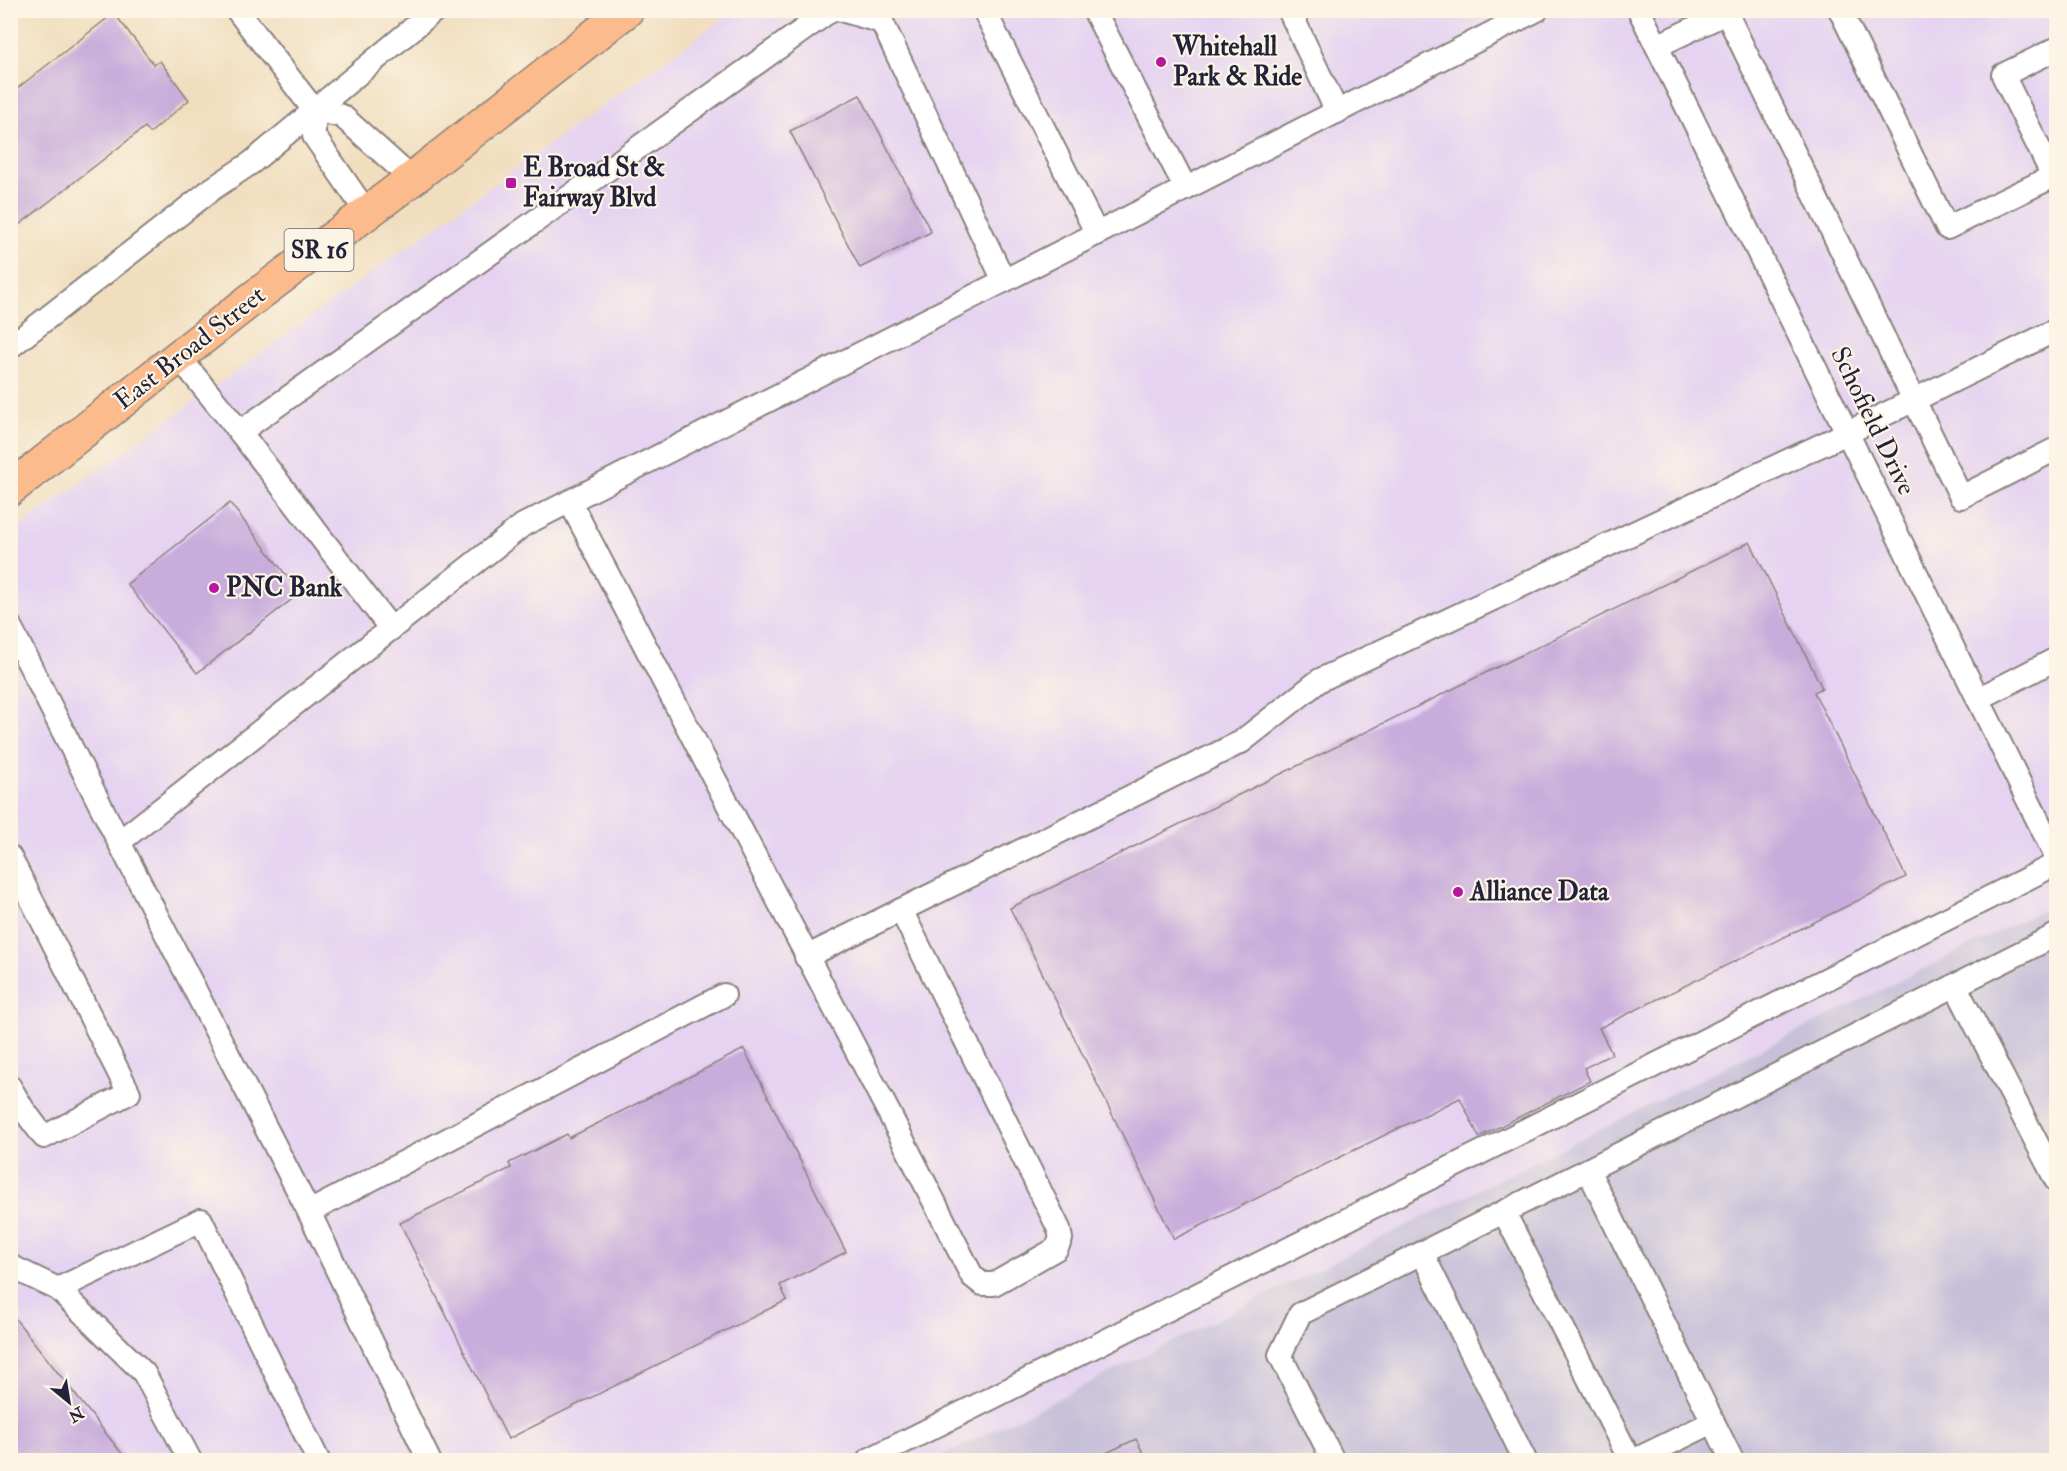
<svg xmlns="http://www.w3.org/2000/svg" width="2067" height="1471" viewBox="0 0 2067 1471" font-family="'IM FELL Double Pica',serif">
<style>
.built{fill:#e5d3f1}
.industrial{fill:#c7c0d9}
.building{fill:#c8acdb}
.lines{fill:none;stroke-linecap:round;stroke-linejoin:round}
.service-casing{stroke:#8a807d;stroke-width:26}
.primary-casing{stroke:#8a807d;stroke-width:36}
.service{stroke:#fff;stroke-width:22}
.primary{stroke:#fbbb8c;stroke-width:33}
.poi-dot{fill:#b5179e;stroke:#fcf5e5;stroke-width:2}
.labels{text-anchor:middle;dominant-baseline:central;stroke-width:4.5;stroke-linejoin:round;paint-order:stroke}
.shield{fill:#fcf5e5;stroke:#63616e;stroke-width:1.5}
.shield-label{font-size:24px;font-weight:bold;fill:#22223b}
.poi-label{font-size:26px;font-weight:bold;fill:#22223b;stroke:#fcf5e5;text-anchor:start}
.street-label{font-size:26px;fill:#22223b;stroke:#fcf5e5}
</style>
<rect width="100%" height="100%" fill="#fcf5e5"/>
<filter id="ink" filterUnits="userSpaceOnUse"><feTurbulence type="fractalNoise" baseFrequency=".0167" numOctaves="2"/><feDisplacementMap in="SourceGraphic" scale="12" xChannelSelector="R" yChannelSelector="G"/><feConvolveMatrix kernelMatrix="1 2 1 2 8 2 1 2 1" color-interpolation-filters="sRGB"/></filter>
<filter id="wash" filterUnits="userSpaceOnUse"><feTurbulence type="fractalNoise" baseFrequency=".008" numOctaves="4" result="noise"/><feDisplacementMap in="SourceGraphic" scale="24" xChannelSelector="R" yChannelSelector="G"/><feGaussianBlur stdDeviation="1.35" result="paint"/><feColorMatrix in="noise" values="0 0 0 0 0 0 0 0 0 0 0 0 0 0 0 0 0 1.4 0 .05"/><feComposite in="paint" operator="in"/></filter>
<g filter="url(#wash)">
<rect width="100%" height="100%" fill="#f1debf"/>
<!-- built -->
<path class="built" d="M 734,11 L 2056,11 L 2056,903 L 934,1460 L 11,1460 L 10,534 Z"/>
<!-- industrial -->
<path class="industrial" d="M 2056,903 L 2056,1460 L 934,1460 Z"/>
<g id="blocks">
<!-- building -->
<g class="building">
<path d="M 114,13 L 154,65 L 160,61 L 189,100 L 150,133 L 145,127 L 10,232 L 10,94 Z"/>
<path d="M 860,95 L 931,232 L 860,268 L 790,131 Z"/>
<path d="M 230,503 L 300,593 L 197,673 L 127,584 Z"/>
<path d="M 1750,542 L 1822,688 L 1814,692 L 1906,877 L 1599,1028 L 1612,1054 L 1584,1068 L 1590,1081 L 1479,1137 L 1460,1098 L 1174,1239 L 1010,908 Z"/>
<path d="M 744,1049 L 846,1252 L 780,1285 L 787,1300 L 508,1439 L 400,1223 L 511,1168 L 509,1163 L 567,1134 L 569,1138 Z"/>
<path d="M 10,1312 L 127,1460 L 10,1460 Z"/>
<path d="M 1136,1439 L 1144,1455 L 1133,1460 L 1108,1460 L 1104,1454 Z"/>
</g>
</g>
</g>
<g filter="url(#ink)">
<use href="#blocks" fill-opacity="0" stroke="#8a807d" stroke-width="1.5"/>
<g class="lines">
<!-- service casing -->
<g class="service-casing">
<g id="service">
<path d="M 237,10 L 314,110"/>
<path d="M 841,10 L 882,22 L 1004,281"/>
<path d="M 984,10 L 1097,234"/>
<path d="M 1094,10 L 1186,189"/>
<path d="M 1289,10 L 1337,112"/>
<path d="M 1639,10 L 2056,857"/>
<path d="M 1725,10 L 1961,497 L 2056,449"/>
<path d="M 1840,10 L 1947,228 L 2056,175"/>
<path d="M 1657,46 L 1726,13"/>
<path d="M 2053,176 L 2003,75 L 2056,49"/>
<path d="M 367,213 L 314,136 L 314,110 L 342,116 L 412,179"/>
<path d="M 10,347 L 212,189 L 251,163 L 435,10"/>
<path d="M 179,357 L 240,432 L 391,629"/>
<path d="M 240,432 L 831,10"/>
<path d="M 570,502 L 888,1111 L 972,1276 L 982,1284 L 994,1284 L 1056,1249 L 1061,1239 L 1059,1229 L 901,910"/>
<path d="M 10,626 L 119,842 L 309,1212 L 429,1460"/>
<path d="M 1978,699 L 2056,659"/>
<path d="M 119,842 L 523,525 L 1537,10"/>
<path d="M 10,857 L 129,1093 L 44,1137 L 23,1109 L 10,1087"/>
<path d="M 806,957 L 1241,742 L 1320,680 L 1847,433 L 2056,330"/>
<path d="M 1955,985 L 2056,1180"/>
<path d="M 1588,1170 L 1732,1460"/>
<path d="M 309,1212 L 724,995"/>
<path d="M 1504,1212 L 1630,1460"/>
<path d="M 1422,1253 L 1525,1460"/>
<path d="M 10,1266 L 58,1289 L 144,1373 L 190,1460"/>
<path d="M 58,1289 L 201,1220 L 318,1460"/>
<path d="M 868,1460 L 2056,864"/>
<path d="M 1333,1460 L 1280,1355 L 1300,1314 L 2056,935"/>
<path d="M 1635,1460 L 1713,1422"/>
</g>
</g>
<!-- primary casing -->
<g class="primary-casing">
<path id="primary" d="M 10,489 L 252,299 L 412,179 L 627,10"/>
</g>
<!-- service -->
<use href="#service" class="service"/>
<!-- primary -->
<use href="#primary" class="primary"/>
</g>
</g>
<!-- markers -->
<g class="poi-dot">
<circle cx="1161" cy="62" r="6"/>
<rect x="505" y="177" width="12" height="12" rx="3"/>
<circle cx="214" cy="588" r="6"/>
<circle cx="1458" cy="892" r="6"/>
</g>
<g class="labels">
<!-- shield labels -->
<rect class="shield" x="284.5" y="229" width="69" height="42" rx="4.5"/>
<g class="shield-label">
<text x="319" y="250">SR 16</text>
</g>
<!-- poi labels -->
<g class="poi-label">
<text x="1173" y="47">Whitehall<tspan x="1173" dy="30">Park &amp; Ride</tspan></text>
<text x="523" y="168">E Broad St &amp;<tspan x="523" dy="30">Fairway Blvd</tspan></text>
<text x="226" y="588">PNC Bank</text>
<text x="1470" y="892">Alliance Data</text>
</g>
<!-- street labels -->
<g class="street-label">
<text transform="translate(190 348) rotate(-38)">East Broad Street</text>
<text transform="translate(1873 421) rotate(64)">Schofield Drive</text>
</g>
</g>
<!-- margin -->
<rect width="2067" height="1471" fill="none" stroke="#fcf5e5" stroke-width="36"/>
<!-- north arrow -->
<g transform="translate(69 1402) rotate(150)" stroke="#fcf5e5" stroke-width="4.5" paint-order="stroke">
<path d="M0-4.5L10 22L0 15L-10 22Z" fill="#22223b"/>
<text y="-9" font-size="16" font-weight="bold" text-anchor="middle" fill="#22223b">N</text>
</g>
</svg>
